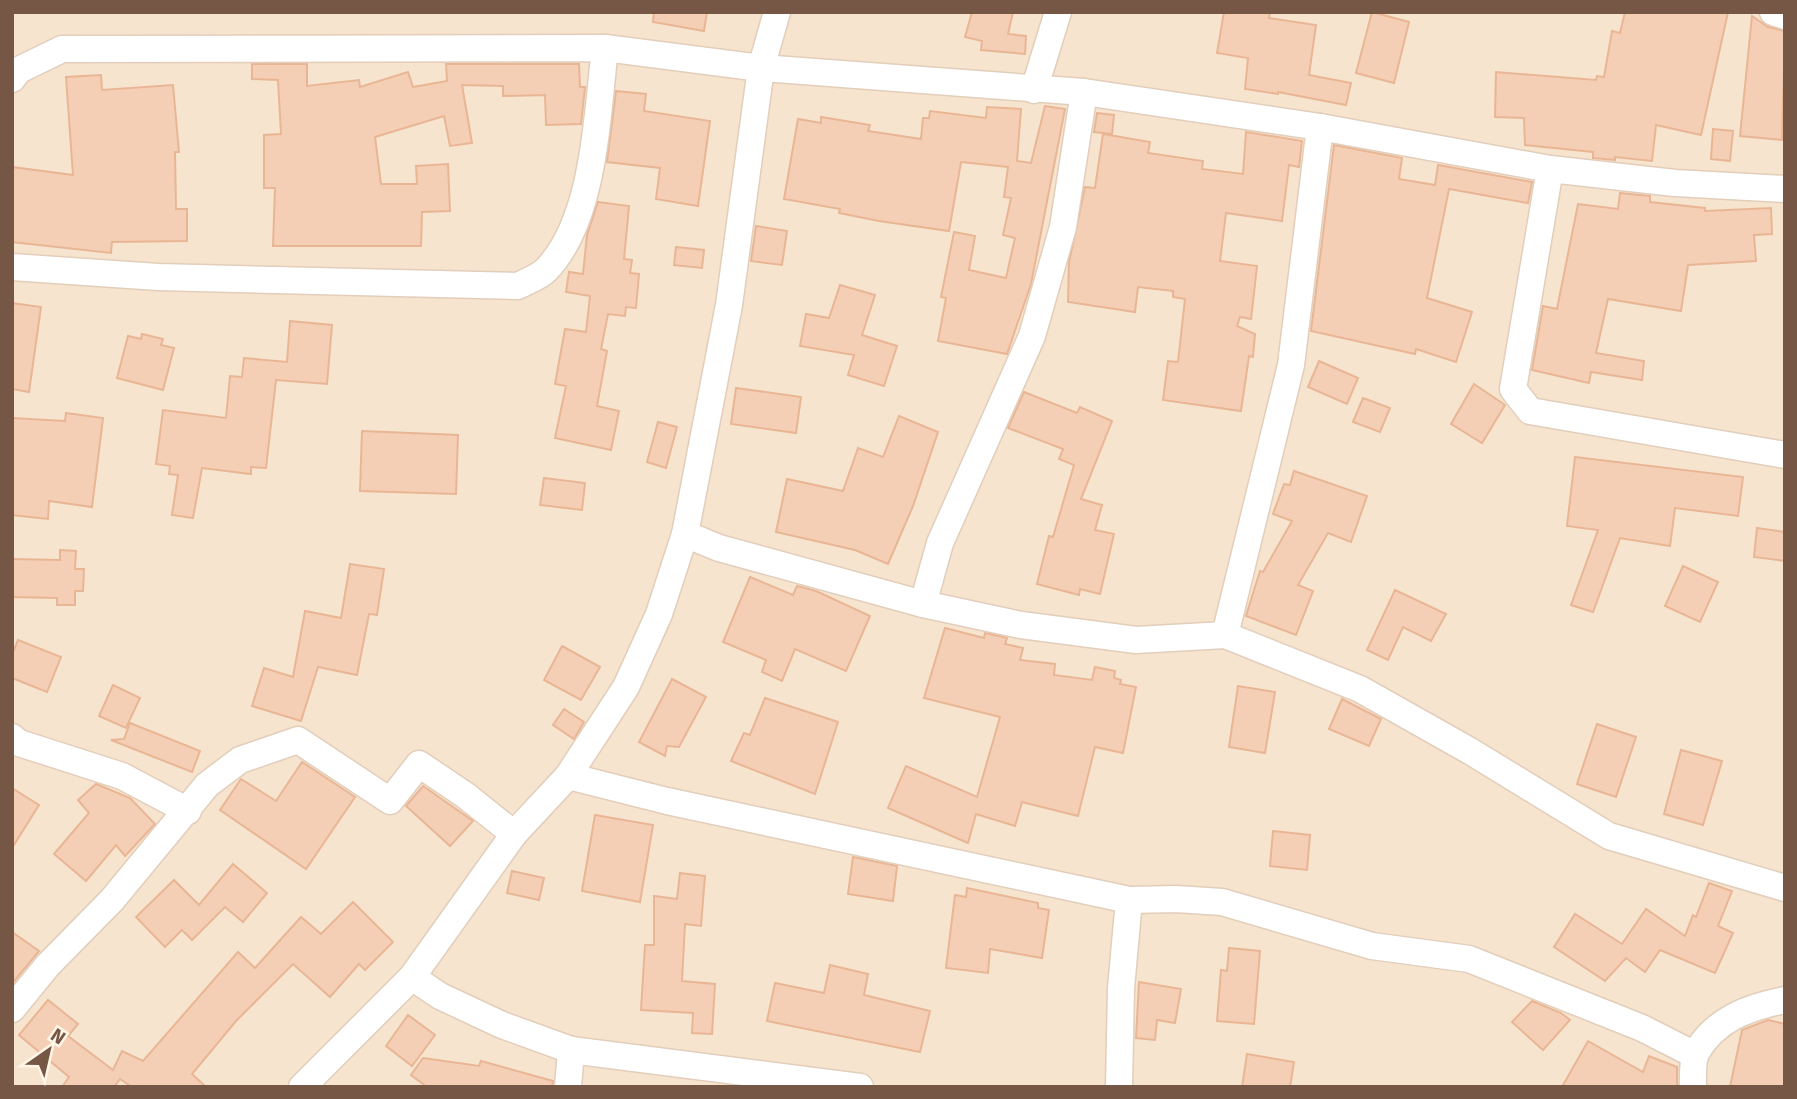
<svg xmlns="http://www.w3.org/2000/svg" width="1797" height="1099" viewBox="0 0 1797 1099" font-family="'Fira Sans',sans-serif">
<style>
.residential{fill:#f6e4ce}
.building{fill:#f5cfb5;stroke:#e9b695;stroke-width:2}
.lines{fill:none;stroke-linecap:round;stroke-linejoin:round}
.minor-casing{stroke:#e2cebb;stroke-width:29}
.minor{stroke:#fff;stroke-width:26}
</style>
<rect width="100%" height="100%" fill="#fef2e0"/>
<!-- residential -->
<rect class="residential" x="12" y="12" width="1773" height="1075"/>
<!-- building -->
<g class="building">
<path d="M 654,12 L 707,12 L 704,31 L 653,22 Z"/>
<path d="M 972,12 L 1013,12 L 1008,34 L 1026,36 L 1025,54 L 981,50 L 982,41 L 965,37 Z"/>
<path d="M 1224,12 L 1270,12 L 1269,18 L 1316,25 L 1309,75 L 1351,83 L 1346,105 L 1278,92 L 1278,94 L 1245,89 L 1248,58 L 1217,53 Z"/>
<path d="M 1372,12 L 1409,22 L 1394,83 L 1356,73 Z"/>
<path d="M 1625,12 L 1728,12 L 1701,135 L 1656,125 L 1652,161 L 1615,157 L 1615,160 L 1593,158 L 1593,152 L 1525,145 L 1524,118 L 1495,117 L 1496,72 L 1596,80 L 1597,76 L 1604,77 L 1612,31 L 1620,33 Z"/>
<path d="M 1752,16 L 1768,27 L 1785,31 L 1782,140 L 1740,136 Z"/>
<path d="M 252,64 L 307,64 L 307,86 L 359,80 L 360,87 L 408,72 L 413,87 L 447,81 L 446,64 L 579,64 L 580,87 L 585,87 L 581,124 L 546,125 L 545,95 L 503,96 L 503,86 L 462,85 L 472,143 L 450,146 L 444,116 L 375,137 L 381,184 L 417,184 L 416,166 L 448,164 L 450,211 L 422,212 L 421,246 L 273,246 L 275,188 L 264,188 L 264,135 L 281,134 L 278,80 L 252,79 Z"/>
<path d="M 101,75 L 102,90 L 173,85 L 179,152 L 175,152 L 176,209 L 187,209 L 187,241 L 112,242 L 111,253 L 12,242 L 12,167 L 73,175 L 66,77 Z"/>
<path d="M 616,91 L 646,94 L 644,111 L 710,121 L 698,206 L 656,199 L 660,168 L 607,162 Z"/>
<path d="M 1045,106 L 1065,109 L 1031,284 L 1007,354 L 938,341 L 946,298 L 941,297 L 954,232 L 975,236 L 969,270 L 1006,278 L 1015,238 L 1003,235 L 1011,198 L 1004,197 L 1008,167 L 961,162 L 949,231 L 879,221 L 839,213 L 840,209 L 784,199 L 798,119 L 821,123 L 821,117 L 870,125 L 868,131 L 921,139 L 923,118 L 929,118 L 930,111 L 986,118 L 987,107 L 1021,109 L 1017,161 L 1031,163 Z"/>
<path d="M 1097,113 L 1114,115 L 1112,134 L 1094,132 Z"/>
<path d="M 1713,129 L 1733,131 L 1730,161 L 1711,159 Z"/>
<path d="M 1246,132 L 1302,141 L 1299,167 L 1289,165 L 1282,221 L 1226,213 L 1220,261 L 1257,266 L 1251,319 L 1240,317 L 1237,326 L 1255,334 L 1253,357 L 1249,356 L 1241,411 L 1163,400 L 1168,361 L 1178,362 L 1185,299 L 1173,297 L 1173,291 L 1138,287 L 1135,312 L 1068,302 L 1069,262 L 1085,187 L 1095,188 L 1103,134 L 1150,142 L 1148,153 L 1203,161 L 1202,169 L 1243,174 Z"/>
<path d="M 1334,145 L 1402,158 L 1399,179 L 1435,185 L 1438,165 L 1532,182 L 1528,203 L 1449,189 L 1427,298 L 1472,312 L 1456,362 L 1416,349 L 1415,354 L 1311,331 Z"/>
<path d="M 1620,193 L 1650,196 L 1650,202 L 1705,208 L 1705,211 L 1771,208 L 1772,234 L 1754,235 L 1756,261 L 1688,265 L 1681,311 L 1608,299 L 1596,353 L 1644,361 L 1642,380 L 1591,372 L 1589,383 L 1532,370 L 1543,306 L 1557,309 L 1578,204 L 1618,209 Z"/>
<path d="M 598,202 L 629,206 L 624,259 L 632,260 L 630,273 L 639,274 L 636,308 L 626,307 L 625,316 L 608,314 L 601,349 L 607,351 L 597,406 L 619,411 L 611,450 L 555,438 L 566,386 L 555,384 L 565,329 L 586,332 L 590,296 L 566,292 L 569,272 L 583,274 L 587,235 Z"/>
<path d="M 756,226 L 787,231 L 782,265 L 751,261 Z"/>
<path d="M 676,247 L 704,250 L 702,268 L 674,265 Z"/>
<path d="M 840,285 L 875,295 L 862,335 L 897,346 L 884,386 L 848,375 L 854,355 L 800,346 L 806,314 L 829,318 Z"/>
<path d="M 12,303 L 41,307 L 29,392 L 12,389 Z"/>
<path d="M 290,321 L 332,325 L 327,384 L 276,380 L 266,468 L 251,467 L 251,474 L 202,468 L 193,518 L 172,515 L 178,475 L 169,474 L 170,466 L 156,464 L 163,410 L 226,418 L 230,376 L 242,377 L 244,358 L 287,362 Z"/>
<path d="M 142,334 L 163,339 L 161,345 L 174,348 L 163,390 L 117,378 L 128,336 L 141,339 Z"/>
<path d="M 1319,361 L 1358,378 L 1347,404 L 1308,387 Z"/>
<path d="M 1474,384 L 1505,405 L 1482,443 L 1451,424 Z"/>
<path d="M 736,388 L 801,397 L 796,433 L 731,424 Z"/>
<path d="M 1024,392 L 1077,413 L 1080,407 L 1112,421 L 1081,499 L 1102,505 L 1095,530 L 1114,534 L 1100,594 L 1080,589 L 1079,595 L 1037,584 L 1049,536 L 1053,537 L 1074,465 L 1059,459 L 1063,449 L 1008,428 Z"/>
<path d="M 1363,398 L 1390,408 L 1380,432 L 1353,422 Z"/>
<path d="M 66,413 L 103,418 L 92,507 L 49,501 L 48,519 L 12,515 L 13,418 L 65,421 Z"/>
<path d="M 899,416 L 938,432 L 913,506 L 888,564 L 855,550 L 776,532 L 787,479 L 843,491 L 858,448 L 883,457 Z"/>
<path d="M 658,422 L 677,427 L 666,468 L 647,462 Z"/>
<path d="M 362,431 L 458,435 L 456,494 L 360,491 Z"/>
<path d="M 1575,457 L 1743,477 L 1738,516 L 1675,508 L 1670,546 L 1620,538 L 1593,612 L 1571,605 L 1598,530 L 1567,526 Z"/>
<path d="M 1294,471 L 1367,496 L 1351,542 L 1328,533 L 1298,585 L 1313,591 L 1296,635 L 1246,616 L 1260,571 L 1263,572 L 1292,521 L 1273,514 L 1284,484 L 1290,485 Z"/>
<path d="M 544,478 L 585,483 L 582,510 L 540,505 Z"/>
<path d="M 1757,528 L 1785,532 L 1785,561 L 1754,557 Z"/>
<path d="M 60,550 L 76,551 L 75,569 L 84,569 L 83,591 L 75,591 L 75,605 L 57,605 L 57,598 L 12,597 L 13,559 L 60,560 Z"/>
<path d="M 350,564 L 384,569 L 377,615 L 369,614 L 357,675 L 318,667 L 301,721 L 252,706 L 264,668 L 293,677 L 305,611 L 341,618 Z"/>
<path d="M 1683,566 L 1718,582 L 1700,622 L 1665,606 Z"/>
<path d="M 750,577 L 793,595 L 797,586 L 816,591 L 870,616 L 846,671 L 795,649 L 782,681 L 762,672 L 766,660 L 723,642 Z"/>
<path d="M 1395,590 L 1446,614 L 1431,641 L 1403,627 L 1388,660 L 1367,650 Z"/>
<path d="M 945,628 L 984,638 L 985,633 L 1007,638 L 1005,644 L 1023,648 L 1020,660 L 1055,664 L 1054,675 L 1092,680 L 1095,667 L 1115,671 L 1114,678 L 1121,680 L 1120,684 L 1136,687 L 1123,753 L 1095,747 L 1078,816 L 1022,802 L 1015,826 L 976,814 L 968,843 L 888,808 L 906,766 L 977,797 L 1000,717 L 924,698 Z"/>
<path d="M 18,640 L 61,657 L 47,692 L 12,678 L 12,655 Z"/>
<path d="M 562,646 L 600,667 L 581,700 L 544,680 Z"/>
<path d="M 672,679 L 706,697 L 679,747 L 667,746 L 665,756 L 639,742 Z"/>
<path d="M 113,685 L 140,698 L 126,728 L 99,716 Z"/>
<path d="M 1238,686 L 1275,692 L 1265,753 L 1229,747 Z"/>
<path d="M 765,698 L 838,722 L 815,794 L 731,761 L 744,733 L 750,735 Z"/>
<path d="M 1342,699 L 1381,719 L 1369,746 L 1329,729 Z"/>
<path d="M 564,709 L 584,722 L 574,739 L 553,725 Z"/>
<path d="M 130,723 L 200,751 L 192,772 L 111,740 L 124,739 Z"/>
<path d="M 1597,724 L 1636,737 L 1616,797 L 1577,784 Z"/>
<path d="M 1681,750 L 1722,761 L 1703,825 L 1664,814 Z"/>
<path d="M 302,762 L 355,797 L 306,869 L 220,810 L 241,779 L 276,801 Z"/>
<path d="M 96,784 L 130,798 L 155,824 L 125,856 L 116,845 L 86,881 L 54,854 L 89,813 L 78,800 Z"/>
<path d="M 423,786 L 473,821 L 450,846 L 406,806 Z"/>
<path d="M 12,788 L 39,805 L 12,848 Z"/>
<path d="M 595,815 L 653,825 L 640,902 L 582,891 Z"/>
<path d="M 1273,831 L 1310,835 L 1307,870 L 1270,866 Z"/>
<path d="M 853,857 L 897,866 L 893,901 L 848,894 Z"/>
<path d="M 233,864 L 267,893 L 243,922 L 225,907 L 192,940 L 182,930 L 165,947 L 136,917 L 174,880 L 199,905 Z"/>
<path d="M 512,871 L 544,878 L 539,900 L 507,893 Z"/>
<path d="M 680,873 L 705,876 L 701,926 L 685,924 L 682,981 L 715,984 L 712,1034 L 692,1033 L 693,1013 L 641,1010 L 645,945 L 654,945 L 654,896 L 677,899 Z"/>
<path d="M 1709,883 L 1732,891 L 1718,926 L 1733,933 L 1715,973 L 1660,950 L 1645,972 L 1626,958 L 1605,981 L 1554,947 L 1575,914 L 1622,944 L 1646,909 L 1685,936 L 1693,915 L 1696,917 Z"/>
<path d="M 967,888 L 1038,903 L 1038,908 L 1049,910 L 1042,958 L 990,949 L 988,973 L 946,968 L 955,895 L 966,897 Z"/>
<path d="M 353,902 L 393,942 L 365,970 L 359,964 L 330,997 L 293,964 L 236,1021 L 192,1074 L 206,1087 L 132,1087 L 120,1079 L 114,1087 L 62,1087 L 69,1077 L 19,1035 L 48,1000 L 78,1024 L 68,1036 L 113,1070 L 122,1051 L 143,1061 L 238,952 L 255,968 L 301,917 L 321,934 Z"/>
<path d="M 12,932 L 39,951 L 12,984 Z"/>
<path d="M 1229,948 L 1260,951 L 1254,1024 L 1217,1021 L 1221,970 L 1227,971 Z"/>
<path d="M 830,965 L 868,974 L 864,995 L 930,1011 L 920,1052 L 767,1021 L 775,983 L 824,993 Z"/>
<path d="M 1139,982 L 1181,989 L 1175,1023 L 1157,1020 L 1155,1040 L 1136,1038 Z"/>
<path d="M 1532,1001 L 1561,1013 L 1570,1020 L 1543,1050 L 1512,1022 Z"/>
<path d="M 408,1015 L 435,1035 L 412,1066 L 386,1046 Z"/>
<path d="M 1768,1020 L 1785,1024 L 1785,1087 L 1730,1087 L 1742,1030 Z"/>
<path d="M 1588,1041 L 1643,1072 L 1649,1056 L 1677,1067 L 1677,1087 L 1562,1087 Z"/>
<path d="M 1247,1054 L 1294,1062 L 1290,1087 L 1242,1087 Z"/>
<path d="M 423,1058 L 479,1066 L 481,1061 L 553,1081 L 552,1087 L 427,1087 L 411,1075 Z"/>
</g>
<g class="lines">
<!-- minor casing -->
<g class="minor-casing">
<g id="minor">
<path d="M 1773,12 L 1785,16"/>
<path d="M 12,79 L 19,70 L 62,49 L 605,48 L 761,68 L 1084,92 L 1320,127 L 1550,169 L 1675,183 L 1785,189"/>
<path d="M 1034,90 L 1058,12"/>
<path d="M 1550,169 L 1513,389 L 1530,411 L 1785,455"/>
<path d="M 12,267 L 158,277 L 518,286 C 527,281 539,277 546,270 C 595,220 597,114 605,48"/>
<path d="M 685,534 L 719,548 L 923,604 L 1021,625 L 1136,640 L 1225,635 L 1360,689 L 1470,751 L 1609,836 L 1785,888"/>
<path d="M 923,604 L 940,543 L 1032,336 L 1063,227 L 1084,92"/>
<path d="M 1225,635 L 1291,365 L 1320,127"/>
<path d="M 12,737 L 19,743 L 122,776 L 188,811"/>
<path d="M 568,776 L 667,801 L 1129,900 L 1176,899 L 1222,902 L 1372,946 L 1469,959 L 1642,1028 L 1695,1055"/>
<path d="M 412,977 L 440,996 L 502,1025 L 571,1050 L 860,1087"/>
<path d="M 12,1009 L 48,965 L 112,900 L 207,785 L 240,760 L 298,740 L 390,801 L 419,764 L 465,795 L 514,834"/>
<path d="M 302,1087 L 412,977 L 514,834 L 568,776 L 626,687 L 659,614 L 685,534 L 729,305 L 761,68 L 777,12"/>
<path d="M 568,1087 L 571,1050"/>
<path d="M 1119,1087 L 1121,988 L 1129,900"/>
<path d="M 1693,1087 C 1693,1077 1692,1062 1696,1053 C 1715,1019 1749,1007 1785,1000"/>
</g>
</g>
<!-- minor -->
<use href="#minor" class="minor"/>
</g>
<!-- border -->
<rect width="1797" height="1099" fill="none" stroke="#765746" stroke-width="28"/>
<!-- north arrow -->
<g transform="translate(49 1050) rotate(34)" stroke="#fff6e7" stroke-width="5" paint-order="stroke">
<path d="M0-5L12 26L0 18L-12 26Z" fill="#765746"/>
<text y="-10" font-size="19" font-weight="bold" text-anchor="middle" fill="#765746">N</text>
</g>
</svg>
